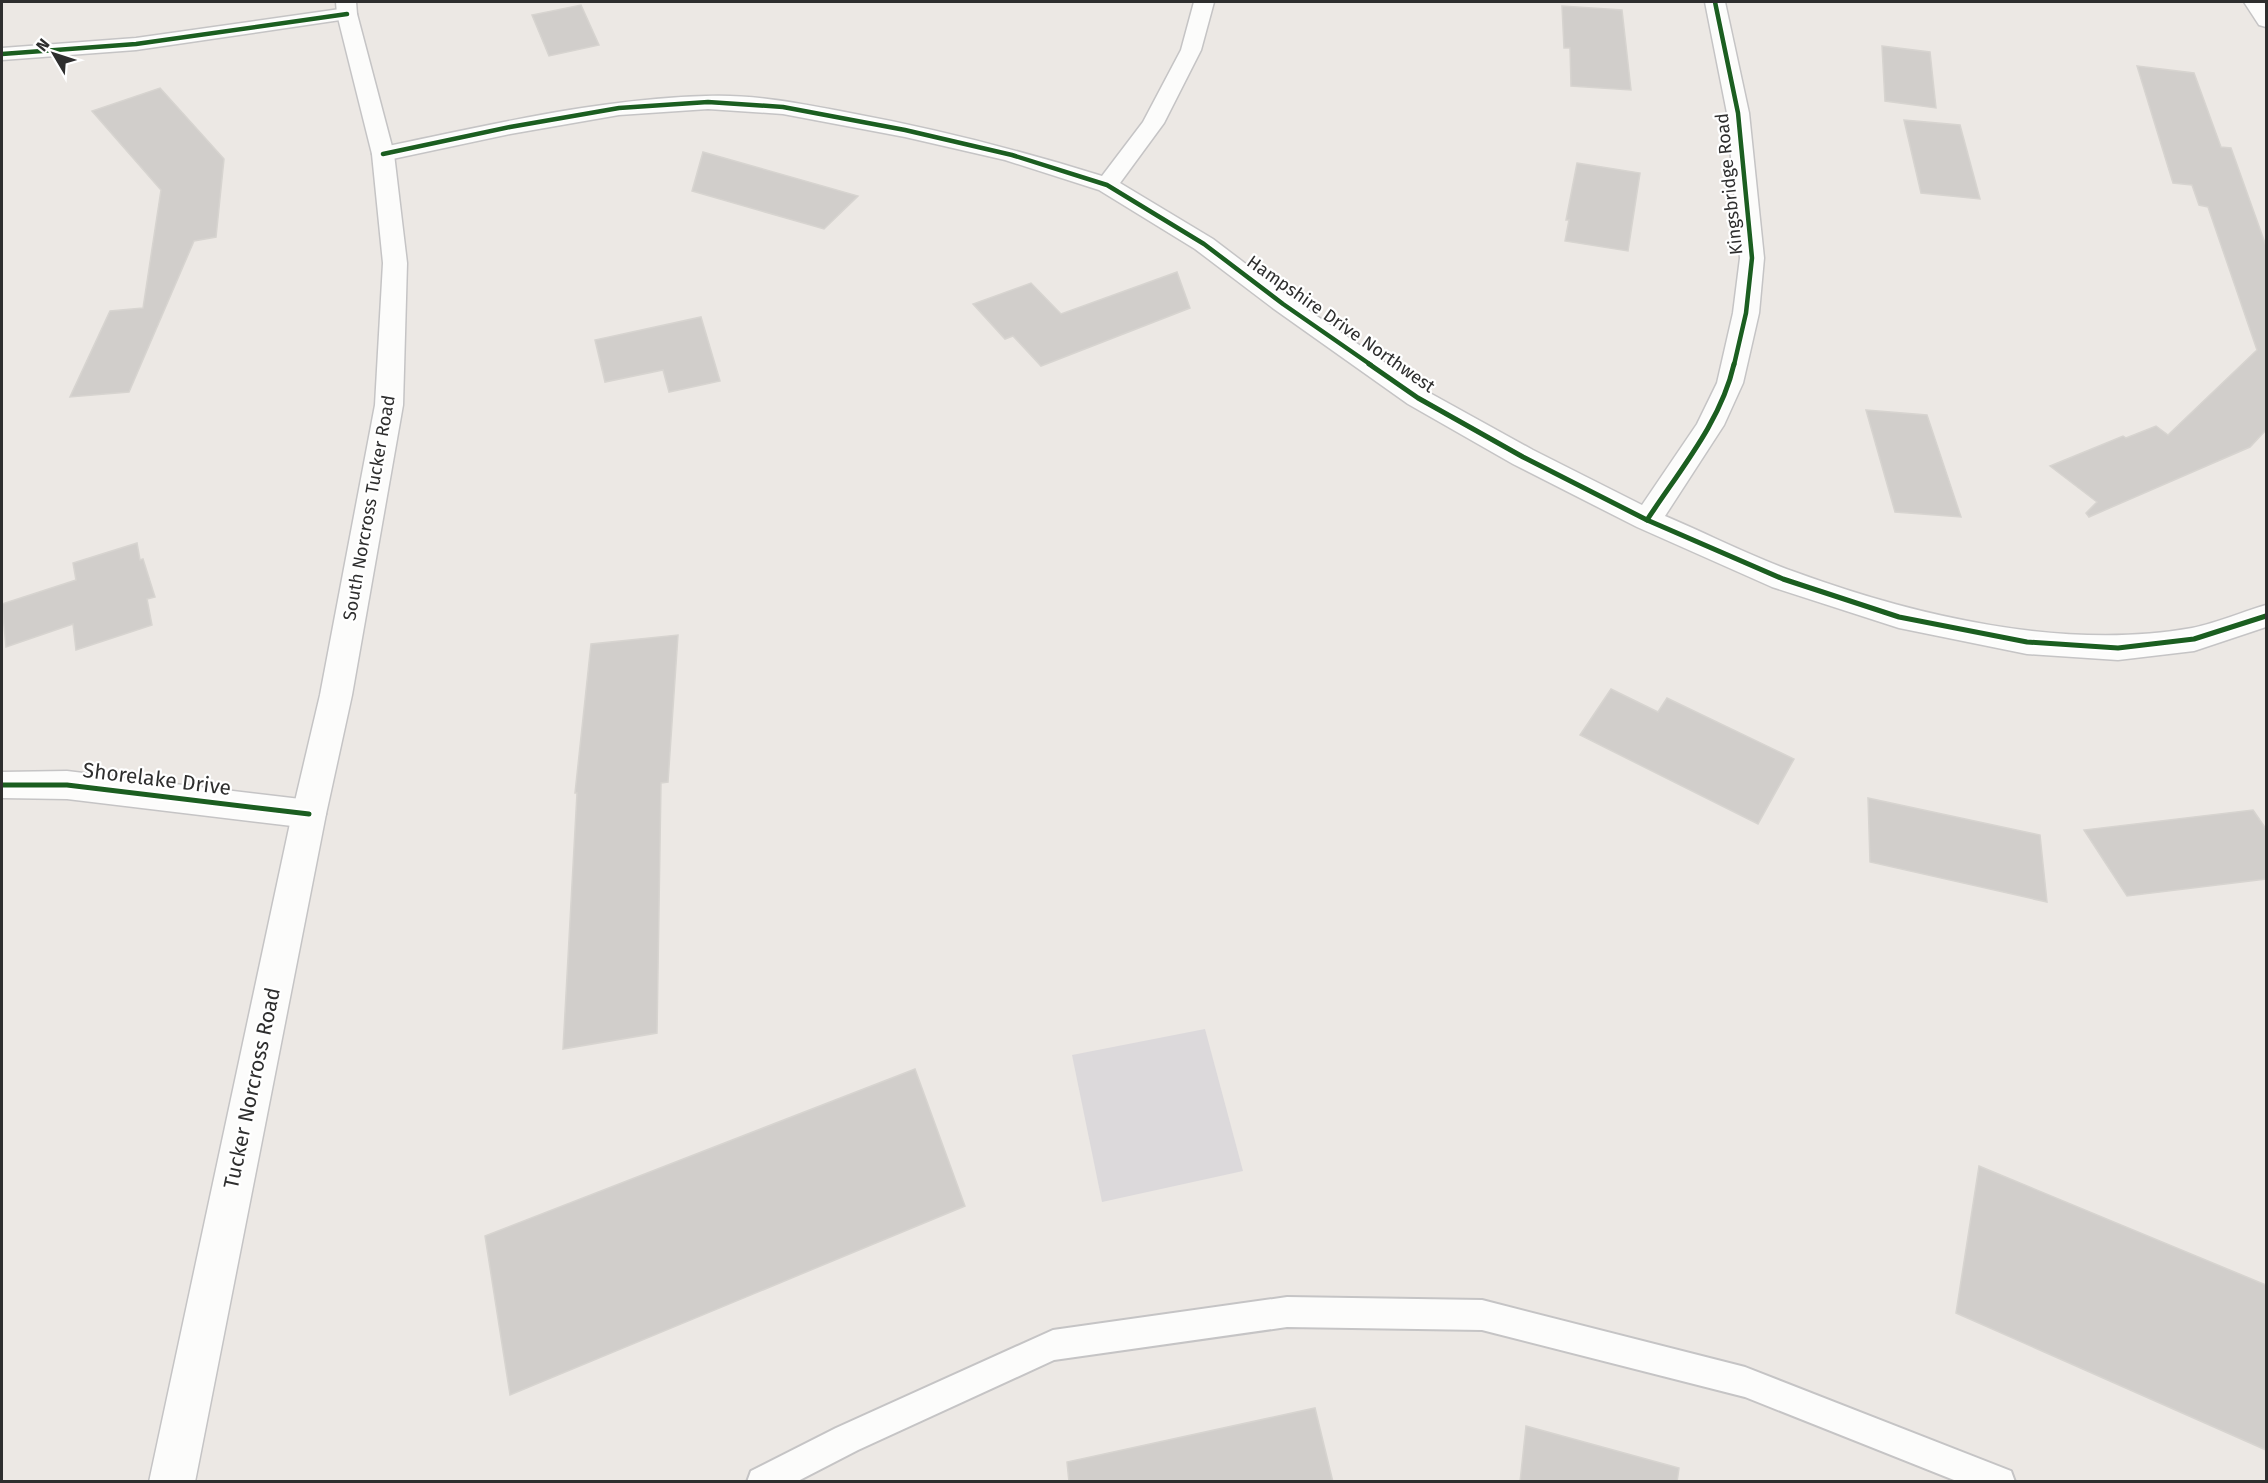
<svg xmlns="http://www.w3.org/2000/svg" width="2268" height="1483" viewBox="0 0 2268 1483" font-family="'Fira Sans',sans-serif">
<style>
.industrial{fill:#dcd9db}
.building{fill:#d1cecb;stroke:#d7d4d0;stroke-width:1.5}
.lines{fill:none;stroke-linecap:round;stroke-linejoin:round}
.service-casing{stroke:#c5c4c5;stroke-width:4}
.minor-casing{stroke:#c5c4c5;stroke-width:3}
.secondary-casing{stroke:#c5c4c5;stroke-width:3}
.service{fill:#fcfcfb;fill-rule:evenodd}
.minor{fill:#fcfcfb;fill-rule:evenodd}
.secondary{fill:#fcfcfb;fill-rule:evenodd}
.cycleway-far1-casing{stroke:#fff;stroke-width:7}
.cycleway-casing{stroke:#fff;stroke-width:9}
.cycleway-far1{stroke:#1b5e20;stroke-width:4.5}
.cycleway{stroke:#1b5e20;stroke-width:5}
.labels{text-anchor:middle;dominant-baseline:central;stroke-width:4.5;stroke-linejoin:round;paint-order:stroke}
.far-street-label{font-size:18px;fill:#2e2e2e;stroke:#fff}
.street-label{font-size:21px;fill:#2e2e2e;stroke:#fff}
</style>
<rect width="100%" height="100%" fill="#ece8e4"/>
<!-- industrial -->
<path class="industrial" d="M 1205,1029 L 1243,1171 L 1102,1202 L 1072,1055 Z"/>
<!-- building -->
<g class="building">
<path d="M 581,5 L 599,45 L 549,56 L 532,15 Z"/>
<path d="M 1562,6 L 1622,10 L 1631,90 L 1571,86 L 1570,48 L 1564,48 Z"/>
<path d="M 1882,46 L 1930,52 L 1936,108 L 1885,101 Z"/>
<path d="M 2137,66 L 2194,73 L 2221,147 L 2231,148 L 2266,246 L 2266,430 L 2250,447 L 2089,517 L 2086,513 L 2097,502 L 2050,466 L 2123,436 L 2126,438 L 2156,426 L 2168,435 L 2257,350 L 2208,207 L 2199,205 L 2192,185 L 2173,183 Z"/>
<path d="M 160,88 L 224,159 L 216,237 L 194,241 L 129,392 L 70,397 L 110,311 L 143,308 L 161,190 L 92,111 Z"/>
<path d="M 1904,120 L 1960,125 L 1980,199 L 1921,193 Z"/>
<path d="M 703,152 L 858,196 L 824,229 L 692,191 Z"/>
<path d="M 1577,163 L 1640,173 L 1628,251 L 1565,241 L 1569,220 L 1566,220 Z"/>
<path d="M 1177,272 L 1190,308 L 1041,366 L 1013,336 L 1005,339 L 973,304 L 1031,283 L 1061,314 Z"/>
<path d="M 701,317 L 720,381 L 669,392 L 663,370 L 605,382 L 595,340 Z"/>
<path d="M 1866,410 L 1927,415 L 1961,517 L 1895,512 Z"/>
<path d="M 137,543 L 140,560 L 143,559 L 155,597 L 147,599 L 152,625 L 76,650 L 73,624 L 6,647 L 2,604 L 76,580 L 73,563 Z"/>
<path d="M 678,635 L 668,782 L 661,783 L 657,1033 L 563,1049 L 577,793 L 575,793 L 591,644 Z"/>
<path d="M 1611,689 L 1658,712 L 1667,698 L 1794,759 L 1758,824 L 1580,735 Z"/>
<path d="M 1868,798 L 2040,835 L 2047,902 L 1870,862 Z"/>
<path d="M 2253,810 L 2266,829 L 2266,879 L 2127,896 L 2084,830 Z"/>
<path d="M 915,1069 L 965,1206 L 510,1395 L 485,1236 Z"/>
<path d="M 1979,1166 L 2266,1285 L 2266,1450 L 1956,1313 Z"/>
<path d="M 1315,1408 L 1333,1482 L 1069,1482 L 1067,1462 Z"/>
<path d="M 1526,1426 L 1679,1468 L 1677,1482 L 1520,1482 Z"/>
</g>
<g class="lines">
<!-- service casing -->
<g class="service-casing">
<path id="service" d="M 1287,1297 L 1482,1300 L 1745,1367 L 2011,1471 L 2015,1482 L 1959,1482 L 1745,1397 L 1482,1330 L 1287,1327 L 1054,1360 L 858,1450 L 796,1482 L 747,1482 L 751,1471 L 836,1428 L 1053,1330 Z"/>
</g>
<!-- minor casing -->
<g class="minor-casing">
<g id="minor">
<path d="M 1194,2 L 1214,2 L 1201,50 L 1164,123 L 1120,183 L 1213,239 L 1292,299 L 1428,392 L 1533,450 L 1642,505 L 1697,424 L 1717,383 L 1733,313 L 1740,258 L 1727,113 L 1705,2 L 1725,2 L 1749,113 L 1764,258 L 1759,313 L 1743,383 L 1724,425 L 1665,516 C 1708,534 1750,556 1795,572 C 1915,616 2064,651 2192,628 C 2217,623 2242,612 2266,605 L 2266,627 L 2194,651 L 2118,660 L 2027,654 L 1899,628 L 1772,587 L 1637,527 L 1513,464 L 1408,404 L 1274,309 L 1195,249 L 1099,190 L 1005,160 L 905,137 L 783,114 L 708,109 L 619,115 L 510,134 L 383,161 L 375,159 L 372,154 L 375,149 L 383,147 C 490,125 597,99 706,96 C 755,94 803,104 850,113 C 936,129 1019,150 1102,176 L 1143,122 L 1181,50 Z"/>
<path d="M 2244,2 L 2264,2 L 2266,6 L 2266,27 L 2259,25 Z"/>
<path d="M 347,8 L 354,10 L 357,14 L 354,18 L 136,50 L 2,60 L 2,48 L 136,38 Z"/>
<path d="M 67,771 L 309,800 L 321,804 L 326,814 L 321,824 L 309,828 L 67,799 L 2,798 L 2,772 Z"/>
</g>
</g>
<!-- secondary casing -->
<g class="secondary-casing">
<path id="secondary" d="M 336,2 L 356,2 L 357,14 L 394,154 L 407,263 L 403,405 L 352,695 L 326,814 L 195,1482 L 149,1482 L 292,814 L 320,695 L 375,405 L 383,263 L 372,154 L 337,14 Z"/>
</g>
<!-- service -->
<use href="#service" class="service"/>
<!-- minor -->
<use href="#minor" class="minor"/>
<!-- secondary -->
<use href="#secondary" class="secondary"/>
<!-- cycleway-far1 casing -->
<g class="cycleway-far1-casing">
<g id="cycleway-far1">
<path d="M 1715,2 L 1738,113 L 1752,258 L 1746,313 L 1734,365"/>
<path d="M 2,54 L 136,44 L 347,14"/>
<path d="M 383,154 L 510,127 L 619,108 L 708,102 L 783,107 L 905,130 L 1012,155 L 1107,185 L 1204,244 L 1283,304 L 1371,365"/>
</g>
</g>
<!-- cycleway casing -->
<g class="cycleway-casing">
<g id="cycleway">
<path d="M 1369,364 L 1418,398 L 1523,457 L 1647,520 L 1783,579 L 1899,617 L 2027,642 L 2118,648 L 2194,639 L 2266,616"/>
<path d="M 1647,520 C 1679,471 1721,422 1734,364"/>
<path d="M 2,785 L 67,785 L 309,814"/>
</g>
</g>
<!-- cycleway-far1 -->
<use href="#cycleway-far1" class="cycleway-far1"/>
<!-- cycleway -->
<use href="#cycleway" class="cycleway"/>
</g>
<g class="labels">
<!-- far-street labels -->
<g class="far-street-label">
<text transform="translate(1729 184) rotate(-96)">Kingsbridge Road</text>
<text transform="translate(1341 324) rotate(35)">Hampshire Drive Northwest</text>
<text transform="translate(369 508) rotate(-80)">South Norcross Tucker Road</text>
</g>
<!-- street labels -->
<g class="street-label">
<text transform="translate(157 779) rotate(7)">Shorelake Drive</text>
<text transform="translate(252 1088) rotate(-78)">Tucker Norcross Road</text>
</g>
</g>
<!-- border -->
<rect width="2268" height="1483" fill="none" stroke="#2e2e2e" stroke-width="6"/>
<!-- north arrow -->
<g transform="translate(54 54) rotate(309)" stroke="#ffffff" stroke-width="4.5" paint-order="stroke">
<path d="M0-4.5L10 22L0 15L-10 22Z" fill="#2e2e2e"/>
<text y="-9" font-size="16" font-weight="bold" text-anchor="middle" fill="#2e2e2e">N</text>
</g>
</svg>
